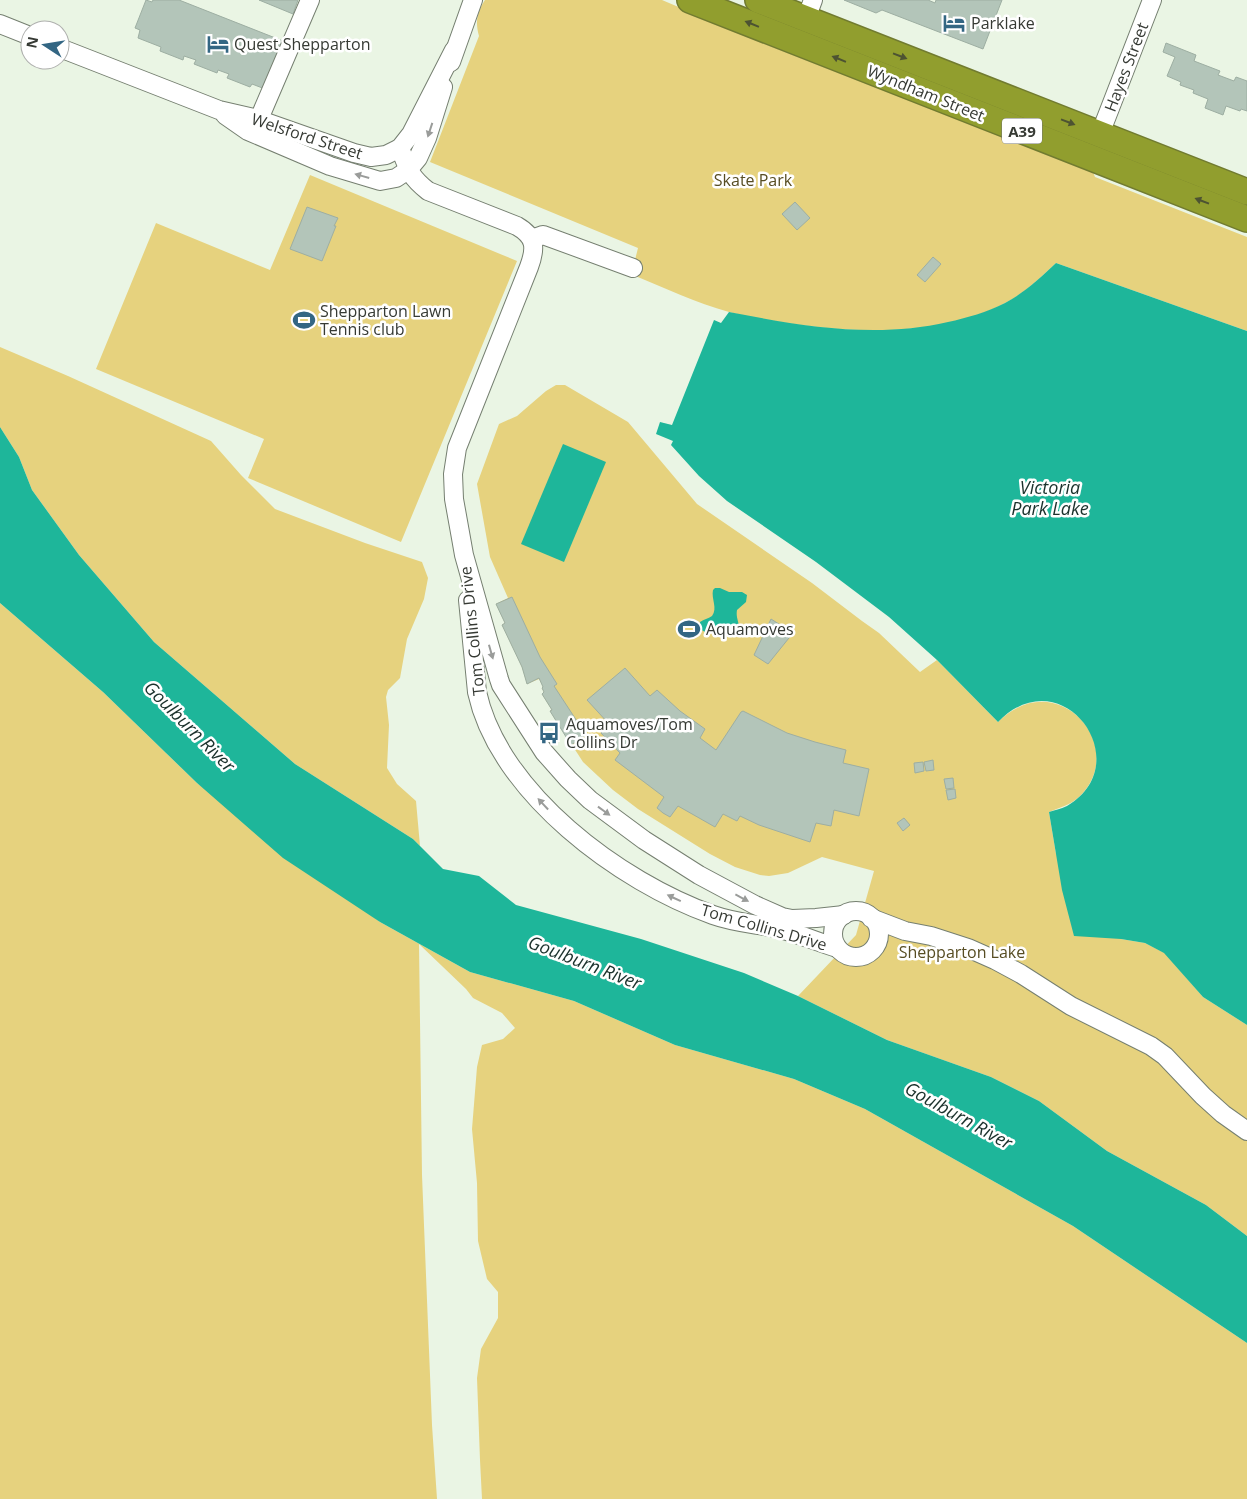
<svg xmlns="http://www.w3.org/2000/svg" width="1247" height="1499" viewBox="0 0 1247 1499" font-family="'Open Sans',sans-serif">
<style>
.green{fill:#e6d27e}
.water{fill:#1eb69a}
.building{fill:#b3c5b9;stroke:#9daea2}
.lines{fill:none;stroke-linecap:round;stroke-linejoin:round}
.minor-casing{stroke:#757f70;stroke-width:20}
.highway-casing{stroke:#717b30;stroke-width:28}
.minor{stroke:#fff;stroke-width:18}
.highway{stroke:#919e2e;stroke-width:25}
.oneway{fill:#4d5332}
.oneway2{fill:#9a9c9a}
.labels{text-anchor:middle;dominant-baseline:central;stroke-width:5;stroke-linejoin:round;paint-order:stroke}
.shield{fill:#fff;stroke:#727571;stroke-width:1}
.shield-label{font-size:15px;font-weight:bold;fill:#363a34}
.poi-label{font-size:16px;fill:#363a34;stroke:#fff;text-anchor:start}
.street-label{font-size:16px;fill:#363a34;stroke:#fff}
.park-label{font-size:16px;fill:#574d23;stroke:#fff}
.water-label{font-size:18px;font-style:italic;fill:#1b312c;stroke:#fff}
</style>
<rect width="100%" height="100%" fill="#eaf5e4"/>
<!-- green -->
<g class="green">
<path d="M 485,0 L 662,0 L 768,45 L 1093,172 L 1095,177 L 1247,237 L 1247,331 L 1056,263 C 1040,278 1025,293 1005,303 C 936,340 838,333 763,319 C 752,317 740,315 729,312 C 696,303 665,288 633,275 L 633,268 L 638,248 L 430,162 L 479,36 C 475,22 477,12 485,0 Z"/>
<path d="M 310,175 L 517,261 L 401,542 L 248,478 L 264,439 L 96,369 L 156,223 L 270,270 Z"/>
<path d="M 0,347 L 68,376 L 211,441 L 241,475 L 275,509 L 365,543 L 422,562 L 428,578 L 424,599 L 407,639 L 400,678 L 388,690 L 386,697 L 389,725 L 387,768 L 397,784 L 416,801 L 420,846 L 413,839 L 295,764 L 154,642 L 79,555 L 32,490 L 19,457 L 0,427 Z"/>
<path d="M 556,385 L 565,385 L 628,422 L 697,504 L 812,583 L 862,621 L 879,633 L 920,672 L 937,660 L 998,722 C 1057,663 1131,747 1079,797 C 1070,805 1059,808 1049,812 L 1056,854 L 1121,939 L 1145,943 L 1165,953 L 1203,997 L 1247,1025 L 1247,1236 L 1206,1205 L 1107,1151 L 1039,1101 L 991,1077 L 887,1040 L 798,996 L 856,935 L 874,871 L 822,857 L 788,873 L 769,876 L 760,875 L 735,867 L 710,854 L 638,809 L 613,790 L 583,762 L 550,711 L 552,710 L 542,694 L 544,692 L 542,688 L 543,686 L 539,679 L 527,684 L 522,667 L 502,625 L 505,623 L 496,604 L 508,598 L 490,557 L 477,484 L 499,424 L 517,416 L 546,391 Z"/>
<path d="M 0,603 L 103,692 L 197,783 L 380,922 L 470,972 L 574,1001 L 675,1045 L 794,1079 L 865,1109 L 1073,1226 L 1247,1343 L 1247,1499 L 482,1499 L 480,1460 L 477,1378 L 481,1349 L 498,1318 L 498,1292 L 487,1279 L 478,1241 L 477,1183 L 472,1129 L 477,1067 L 482,1045 L 503,1039 L 515,1028 L 502,1013 L 473,998 L 466,989 L 419,944 L 422,1175 L 432,1425 L 437,1499 L 0,1499 Z"/>
</g>
<!-- water -->
<g class="water">
<path d="M 1056,263 L 1247,331 L 1247,1025 L 1203,997 L 1164,953 L 1145,943 L 1121,939 L 1074,936 L 1062,890 L 1049,812 C 1054,810 1061,809 1067,806 C 1140,763 1062,656 998,722 L 937,660 L 889,617 L 816,562 L 727,501 L 699,476 L 671,445 L 673,441 L 656,434 L 660,422 L 672,425 L 714,320 L 721,323 L 729,312 C 801,326 875,339 948,322 C 967,318 987,312 1005,303 C 1024,293 1040,278 1056,263 Z"/>
<path d="M 0,427 L 19,457 L 32,490 L 79,555 L 154,642 L 295,764 L 413,839 L 443,869 L 479,876 L 516,905 L 641,939 L 744,973 L 798,996 L 887,1040 L 991,1077 L 1039,1101 L 1107,1151 L 1206,1205 L 1247,1236 L 1247,1343 L 1073,1226 L 865,1109 L 794,1079 L 675,1045 L 574,1001 L 470,972 L 380,922 L 283,858 L 197,783 L 103,692 L 0,603 Z"/>
<path d="M 563,444 L 606,462 L 564,562 L 521,544 Z"/>
<path d="M 715,588 L 720,588 L 729,592 L 742,592 L 747,595 L 746,602 L 737,610 C 735,621 744,627 735,636 L 728,636 L 713,632 L 705,632 L 700,629 L 700,622 C 704,619 708,619 712,616 C 718,608 711,599 713,590 Z"/>
</g>
<!-- building -->
<g class="building">
<path d="M 146,0 L 152,2 L 153,0 L 179,0 L 283,41 L 265,89 L 252,84 L 250,87 L 227,78 L 229,74 L 218,70 L 217,73 L 194,64 L 196,60 L 184,56 L 183,60 L 160,51 L 161,47 L 138,38 L 140,30 L 135,28 Z"/>
<path d="M 259,0 L 298,0 L 293,14 Z"/>
<path d="M 844,0 L 928,0 L 935,3 L 936,0 L 1002,0 L 983,49 L 882,10 L 876,13 Z"/>
<path d="M 1166,43 L 1196,55 L 1194,61 L 1220,71 L 1218,75 L 1234,81 L 1236,77 L 1247,81 L 1247,111 L 1241,109 L 1240,111 L 1226,106 L 1223,115 L 1205,108 L 1208,99 L 1193,93 L 1194,90 L 1180,85 L 1181,82 L 1167,76 L 1175,57 L 1163,52 Z"/>
<path d="M 795,202 L 810,218 L 797,230 L 782,214 Z"/>
<path d="M 307,207 L 338,218 L 334,226 L 336,226 L 322,261 L 290,249 Z"/>
<path d="M 933,257 L 941,264 L 925,282 L 917,275 Z"/>
<path d="M 512,597 L 540,657 L 557,684 L 554,686 L 586,735 L 571,745 L 550,711 L 552,710 L 542,694 L 544,692 L 542,688 L 543,687 L 539,678 L 527,684 L 522,667 L 502,625 L 505,623 L 496,604 Z"/>
<path d="M 771,619 L 793,633 L 768,664 L 754,655 Z"/>
<path d="M 625,668 L 650,696 L 657,690 L 680,711 L 705,729 L 700,738 L 716,750 L 741,712 L 743,711 L 787,733 L 815,742 L 846,750 L 843,763 L 869,769 L 859,816 L 834,810 L 831,826 L 816,823 L 810,842 L 759,825 L 740,816 L 737,821 L 723,814 L 715,827 L 678,806 L 670,817 L 663,813 L 657,808 L 664,797 L 615,760 L 620,753 L 601,733 L 609,724 L 587,700 Z"/>
<path d="M 933,760 L 934,770 L 926,771 L 924,762 Z"/>
<path d="M 923,762 L 924,771 L 915,773 L 914,763 Z"/>
<path d="M 953,778 L 954,788 L 946,789 L 944,779 Z"/>
<path d="M 955,789 L 956,798 L 948,800 L 946,790 Z"/>
<path d="M 904,818 L 910,825 L 903,831 L 897,823 Z"/>
</g>
<g class="lines">
<!-- minor casing -->
<g class="minor-casing">
<g id="minor">
<path d="M 806,19 L 813,0"/>
<path d="M 0,24 L 30,36"/>
<path d="M 60,48 L 219,110 L 254,118 L 354,153 L 371,157 L 386,155 L 400,148 L 411,134 L 454,50"/>
<path d="M 451,62 L 473,0"/>
<path d="M 225,115 L 248,131 L 330,166 L 380,181 L 396,178 L 408,170 L 418,158 L 427,138 L 443,87"/>
<path d="M 259,119 L 310,0"/>
<path d="M 1100,134 L 1152,0"/>
<path d="M 400,148 C 408,169 410,177 428,191 L 517,226 C 536,237 536,248 529,267 L 457,448 L 453,474 L 454,499 L 461,538 L 464,555 L 499,679 L 501,685 L 544,752 L 568,779 L 590,800 L 644,840 L 699,875 L 755,905 L 782,917 L 792,919 L 816,918 L 844,915"/>
<path d="M 532,239 L 543,235 L 633,268"/>
<path d="M 468,600 L 477,692 C 499,793 620,882 713,915 C 735,923 758,924 780,929 C 799,934 818,942 837,948"/>
<circle cx="856" cy="934" r="23"/>
<path d="M 871,918 L 905,931 L 931,936 L 968,948 L 995,960 L 1021,974 L 1071,1006 L 1151,1046 L 1165,1056 L 1203,1096 L 1223,1114 L 1247,1131"/>
</g>
</g>
<!-- highway casing -->
<g class="highway-casing">
<g id="highway">
<path d="M 690,0 L 1247,219"/>
<path d="M 758,0 L 1247,192"/>
</g>
</g>
<!-- minor -->
<use href="#minor" class="minor"/>
<!-- highway -->
<use href="#highway" class="highway"/>
</g>
<!-- one-way arrows -->
<defs><path id="oneway-solid" d="M-6-.8H1V-3.2L6.5 0L1 3.2V.8H-6Z" transform="scale(1.25)"/></defs>
<g class="oneway">
<use href="#oneway-solid" transform="translate(752 24) rotate(-158)"/>
<use href="#oneway-solid" transform="translate(900 56) rotate(21)"/>
<use href="#oneway-solid" transform="translate(839 59) rotate(-158)"/>
<use href="#oneway-solid" transform="translate(1068 122) rotate(21)"/>
<use href="#oneway-solid" transform="translate(1202 201) rotate(-159)"/>
</g>
<g class="oneway2">
<use href="#oneway-solid" transform="translate(430 130) rotate(108)"/>
<use href="#oneway-solid" transform="translate(362 176) rotate(-164)"/>
<use href="#oneway-solid" transform="translate(491 652) rotate(74)"/>
<use href="#oneway-solid" transform="translate(543 804) rotate(-133)"/>
<use href="#oneway-solid" transform="translate(604 811) rotate(36)"/>
<use href="#oneway-solid" transform="translate(674 898) rotate(-155)"/>
<use href="#oneway-solid" transform="translate(742 898) rotate(28)"/>
</g>
<!-- icons -->
<defs>
<g id="hotel-bare" transform="scale(1.725)"><path d="M-6-4.5h1.5V1H6V5H4.5V3h-9V5H-6ZM-4 0a1.8 1.8 0 1 1 3.6 0ZM.5 0V-2.5h3Q6-2.5 6 0Z" fill="#336683" stroke="#fff" stroke-width="2.5" paint-order="stroke"/></g>
<g id="stadium-bare" transform="scale(1.725)"><path d="M0-5a6.5 5 0 1 0 0 10a6.5 5 0 1 0 0-10ZM-3.5-1.8h7v3.6h-7Z" fill="#336683" stroke="#fff" stroke-width="2.5" paint-order="stroke"/></g>
<g id="bus-bare" transform="scale(1.725)"><path d="M-5-6H5V4H4V6H2V4H-2V6H-4V4H-5ZM-3.5-4V0h7V-4ZM-3.5 1.2v1.5H-2V1.2ZM2 1.2v1.5H3.5V1.2Z" fill="#336683" stroke="#fff" stroke-width="2.5" paint-order="stroke"/></g>
</defs>
<g fill-rule="evenodd">
<use href="#hotel-bare" x="954" y="23"/>
<use href="#hotel-bare" x="218" y="44"/>
<use href="#stadium-bare" x="304" y="320"/>
<use href="#stadium-bare" x="689" y="629"/>
<use href="#bus-bare" x="549" y="733"/>
</g>
<g class="labels">
<!-- shield labels -->
<rect class="shield" x="1002" y="118.5" width="40" height="25" rx="4"/>
<g class="shield-label">
<text x="1022" y="131">A39</text>
</g>
<!-- poi labels -->
<g class="poi-label">
<text x="971" y="23">Parklake</text>
<text x="234" y="44">Quest Shepparton</text>
<text x="320" y="311">Shepparton Lawn<tspan x="320" dy="18">Tennis club</tspan></text>
<text x="706" y="629">Aquamoves</text>
<text x="566" y="724">Aquamoves/Tom<tspan x="566" dy="18">Collins Dr</tspan></text>
</g>
<!-- street labels -->
<g class="street-label">
<text transform="translate(1126 67) rotate(-69)">Hayes Street</text>
<text transform="translate(926 93) rotate(22)">Wyndham Street</text>
<text transform="translate(307 136) rotate(18)">Welsford Street</text>
<text transform="translate(472 631) rotate(-96)">Tom Collins Drive</text>
<text transform="translate(764 927) rotate(16)">Tom Collins Drive</text>
</g>
<!-- park labels -->
<g class="park-label">
<text x="753" y="180">Skate Park</text>
<text x="962" y="952">Shepparton Lake</text>
</g>
<!-- water labels -->
<g class="water-label">
<text x="1050" y="487">Victoria<tspan x="1050" dy="21">Park Lake</tspan></text>
<text transform="translate(190 726) rotate(45)">Goulburn River</text>
<text transform="translate(585 962) rotate(21)">Goulburn River</text>
<text transform="translate(959 1115) rotate(29)">Goulburn River</text>
</g>
</g>
<!-- north arrow -->
<g transform="translate(45 45) rotate(282)"><circle r="24" fill="#ffffff" stroke="#afb0ae"/>
<path d="M0-4L9 19L0 12L-9 19Z" fill="#336683"/>
<text y="-8" font-size="14" font-weight="bold" text-anchor="middle" fill="#363a34">N</text>
</g>
</svg>
